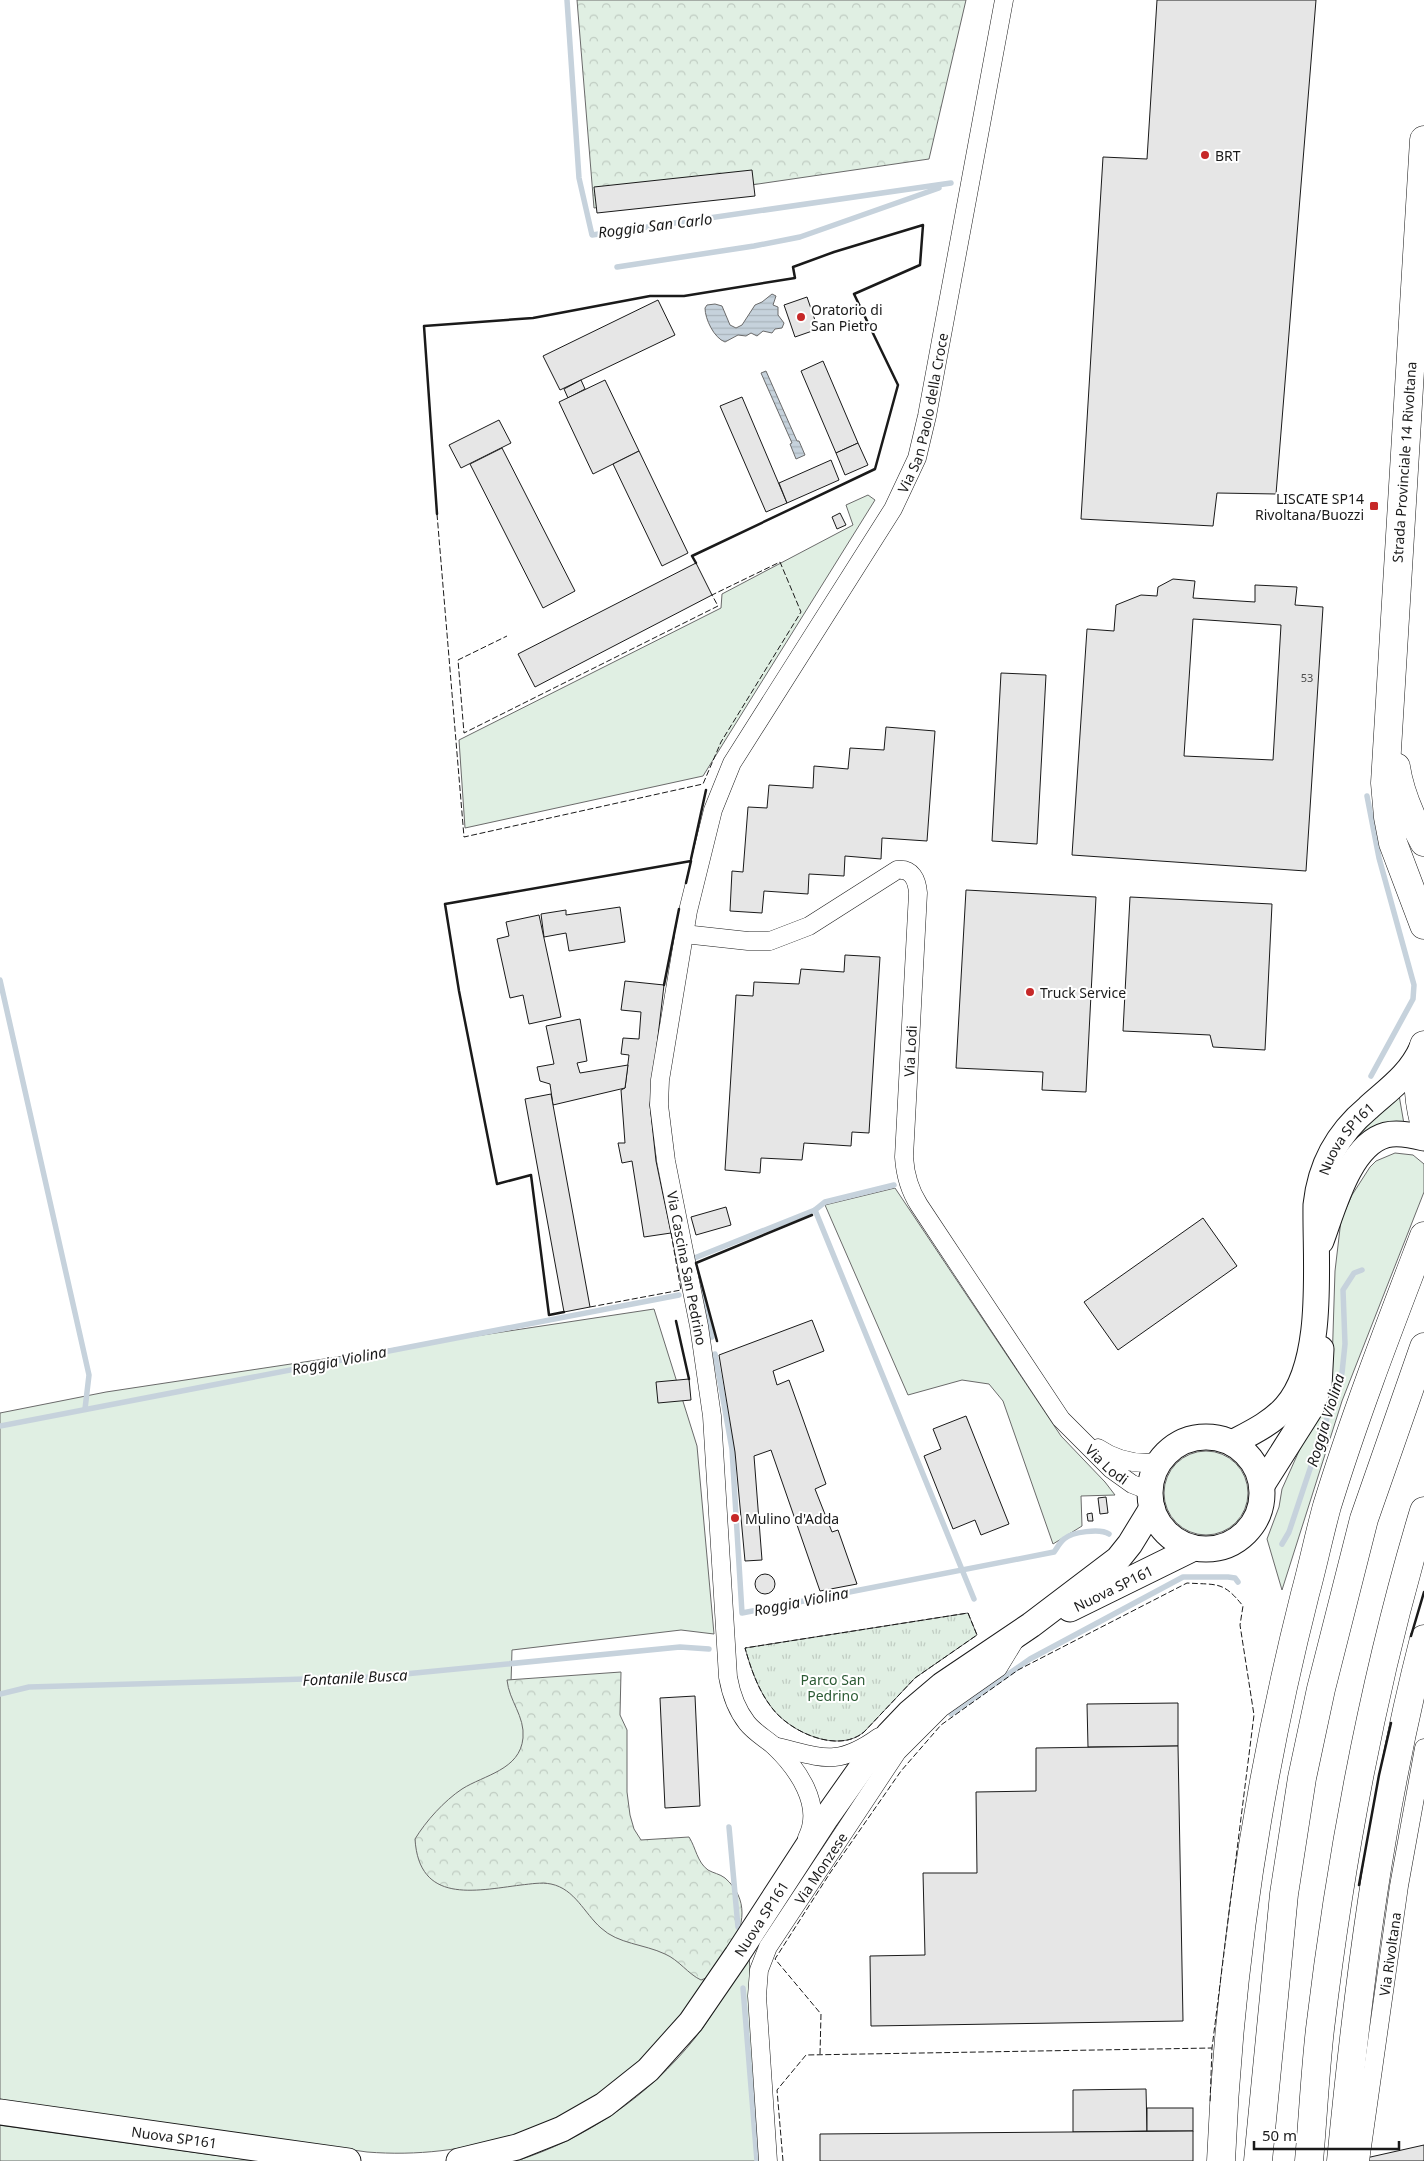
<svg xmlns="http://www.w3.org/2000/svg" width="1424" height="2161" viewBox="0 0 1424 2161" font-family="'Noto Sans',sans-serif">
<style>
.grass{fill:#e0efe3;stroke:#6a6a6a}
.forest{fill:url(#forest-crowns);stroke:#6a6a6a}
.park{fill:url(#park-tufts);stroke:#6a6a6a}
.water{fill:url(#water-rules);stroke:#6a6a6a}
.lines{fill:none;stroke-linecap:round;stroke-linejoin:round}
.stream{stroke:#c6d2dc;stroke-width:5.5}
.building{fill:#e6e6e6;stroke:#1a1a1a;fill-rule:evenodd}
.minor-casing{stroke:#1a1a1a;stroke-width:19}
.secondary-casing{stroke:#1a1a1a;stroke-width:27}
.primary-casing{stroke:#1a1a1a;stroke-width:29}
.trunk-casing{stroke:#1a1a1a;stroke-width:29}
.minor{stroke:#fff;stroke-width:18}
.secondary{stroke:#fff;stroke-width:25}
.primary{stroke:#fff;stroke-width:28}
.trunk{stroke:#fff;stroke-width:28}
.fence{stroke:#1a1a1a;stroke-width:1;stroke-dasharray:6 2.5;stroke-linecap:butt}
.wall{stroke:#1a1a1a;stroke-width:2.5}
.poi-dot{fill:#c62828;stroke:#fff;stroke-width:2}
.labels{text-anchor:middle;dominant-baseline:central;stroke-width:4;stroke-linejoin:round;paint-order:stroke}
.number-label{font-size:11px;fill:#4d4d4d}
.poi-label{font-size:14px;fill:#1a1a1a;stroke:#fff;text-anchor:start}
.street-label{font-size:14px;fill:#1a1a1a;stroke:#fff}
.park-label{font-size:14px;fill:#2b5a34;stroke:#fff}
.water-label{font-size:15px;font-style:italic;fill:#1a1a1a;stroke:#fff}
</style>
<defs>
<pattern id="forest-crowns" width="20" height="18" patternUnits="userSpaceOnUse" patternTransform="scale(1.25)"><rect width="20" height="18" fill="#e0efe3"/><path d="M2 6a3 3 0 1 1 6 0M12 15a3 3 0 1 1 6 0" fill="none" stroke="#c0ccc2"/></pattern>
<pattern id="park-tufts" width="24" height="20" patternUnits="userSpaceOnUse" patternTransform="scale(1.25)"><rect width="24" height="20" fill="#e0efe3"/><path d="M3 7l-1-3M5 7V3M7 7l1-3M15 17l-1-3M17 17v-4M19 17l1-3" fill="none" stroke="#c0ccc2"/></pattern>
<pattern id="water-rules" width="6" height="5" patternUnits="userSpaceOnUse" patternTransform="scale(1.25)"><rect width="6" height="5" fill="#c6d2dc"/><path d="M0 2.5h6" fill="none" stroke="#aab4bc"/></pattern>
</defs>
<rect width="100%" height="100%" fill="#fff"/>
<!-- grass -->
<g class="grass">
<path d="M 868,495 L 875,500 L 703,776 L 465,828 L 459,740 L 721,608 L 722,594 L 853,525 L 846,505 Z"/>
<path d="M 1399,1095 L 1404,1124 C 1377,1127 1367,1129 1346,1147 L 1346,1143 Z"/>
<path d="M 1395,1153 L 1413,1155 L 1424,1164 L 1424,1192 L 1342,1401 L 1282,1590 L 1267,1539 L 1279,1507 L 1282,1489 L 1320,1404 L 1332,1365 L 1335,1271 L 1341,1220 L 1352,1195 L 1370,1167 L 1376,1161 Z"/>
<path d="M 895,1188 L 1061,1436 L 1105,1482 L 1115,1495 L 1081,1496 L 1082,1526 L 1053,1544 L 1003,1401 L 989,1384 L 962,1380 L 908,1395 L 825,1205 Z"/>
<path d="M 654,1309 L 697,1446 L 714,1634 L 681,1630 L 512,1650 L 511,1683 L 674,1952 L 706,1983 C 686,2010 665,2038 640,2061 C 566,2129 466,2160 367,2152 L 0,2100 L 0,1413 L 106,1392 Z"/>
<circle cx="1206" cy="1493" r="42"/>
<path d="M 749,1951 L 758,2161 L 516,2161 C 586,2139 649,2096 695,2038 C 716,2012 731,1980 749,1951 Z"/>
<path d="M 0,2125 L 256,2161 L 0,2161 Z"/>
</g>
<!-- forest -->
<g class="forest">
<path d="M 577,0 L 966,0 L 929,159 L 594,208 Z"/>
<path d="M 621,1672 L 620,1715 L 627,1730 L 627,1792 L 630,1815 L 634,1829 L 641,1840 L 689,1837 C 696,1848 697,1862 708,1870 C 713,1873 720,1874 725,1878 C 749,1899 745,1926 729,1950 C 720,1964 717,1975 701,1980 C 688,1974 679,1960 665,1954 C 644,1944 618,1944 601,1928 C 584,1913 575,1889 551,1884 C 541,1882 531,1884 521,1885 C 474,1891 419,1904 415,1839 C 426,1821 444,1801 462,1789 C 484,1775 520,1770 523,1738 C 525,1716 509,1701 507,1680 Z"/>
</g>
<!-- park -->
<path class="park" d="M 968,1613 L 977,1635 L 915,1678 L 864,1732 C 838,1754 790,1732 772,1708 C 758,1690 751,1669 745,1648 Z"/>
<!-- water -->
<g class="water">
<path d="M 772,294 L 776,296 L 773,305 L 778,307 L 778,315 L 784,323 L 782,328 L 775,329 L 772,333 L 763,331 L 757,336 L 751,333 L 746,336 L 738,335 L 725,342 C 714,338 705,319 705,308 L 707,305 L 715,304 L 722,306 L 730,325 L 736,328 L 742,325 L 755,305 L 762,302 Z"/>
<path d="M 766,371 L 797,441 L 799,441 L 805,455 L 796,459 L 790,444 L 792,443 L 761,373 Z"/>
</g>
<g class="lines">
<!-- stream -->
<g class="stream">
<path d="M 567,0 L 579,178 L 592,235 L 951,183"/>
<path d="M 617,267 L 754,246 L 800,237 L 939,188"/>
<path d="M 1367,796 L 1379,858 L 1414,985 L 1413,999 L 1371,1076"/>
<path d="M 0,980 L 89,1375 L 85,1409"/>
<path d="M 815,1210 L 825,1202 L 894,1185"/>
<path d="M 693,1263 L 692,1259 L 815,1210 L 974,1599"/>
<path d="M 698,1281 L 712,1337"/>
<path d="M 715,1354 L 732,1449 L 742,1613 L 1054,1552 C 1057,1548 1060,1542 1064,1539 C 1072,1532 1100,1528 1109,1534"/>
<path d="M 0,1426 L 679,1295"/>
<path d="M 1282,1544 L 1289,1532 L 1342,1373 L 1345,1344 L 1343,1290 L 1354,1273 L 1362,1270"/>
<path d="M 0,1694 L 29,1687 L 374,1677 L 680,1647 L 709,1649"/>
<path d="M 951,1714 L 1030,1659 L 1183,1577 L 1228,1577 L 1235,1578 L 1238,1582"/>
<path d="M 729,1827 L 738,1927"/>
<path d="M 743,1988 L 757,2161"/>
</g>
</g>
<!-- building -->
<g class="building">
<path d="M 1157,0 L 1316,0 L 1276,494 L 1217,493 L 1213,526 L 1081,519 L 1103,157 L 1147,159 Z"/>
<path d="M 752,170 L 755,196 L 597,213 L 594,187 Z"/>
<path d="M 807,297 L 818,329 L 795,337 L 784,305 Z"/>
<path d="M 658,300 L 675,335 L 560,390 L 543,356 Z"/>
<path d="M 823,361 L 858,443 L 836,453 L 801,371 Z"/>
<path d="M 581,380 L 585,389 L 568,398 L 564,389 Z"/>
<path d="M 605,380 L 639,451 L 593,474 L 559,402 Z"/>
<path d="M 742,397 L 787,503 L 766,512 L 720,406 Z"/>
<path d="M 499,420 L 511,443 L 461,468 L 449,445 Z"/>
<path d="M 858,443 L 868,465 L 845,475 L 836,453 Z"/>
<path d="M 502,448 L 575,591 L 543,608 L 470,464 Z"/>
<path d="M 639,451 L 688,553 L 662,566 L 613,464 Z"/>
<path d="M 831,460 L 839,480 L 787,503 L 779,483 Z"/>
<path d="M 840,513 L 846,525 L 837,529 L 832,517 Z"/>
<path d="M 696,563 L 712,595 L 535,687 L 518,654 Z"/>
<path d="M 1173,579 L 1195,581 L 1193,598 L 1255,602 L 1255,585 L 1297,587 L 1295,605 L 1323,607 L 1306,871 L 1072,855 L 1087,629 L 1114,631 L 1116,605 L 1141,595 L 1157,596 L 1158,587 ZM 1193,619 L 1281,625 L 1273,760 L 1184,756 Z"/>
<path d="M 1001,673 L 1046,675 L 1037,844 L 992,841 Z"/>
<path d="M 886,727 L 935,731 L 927,841 L 882,838 L 881,859 L 845,856 L 844,876 L 809,874 L 808,894 L 764,891 L 762,913 L 730,911 L 732,871 L 743,872 L 748,807 L 767,808 L 769,785 L 813,788 L 814,766 L 848,769 L 850,748 L 884,750 Z"/>
<path d="M 966,890 L 1096,897 L 1086,1092 L 1042,1090 L 1043,1072 L 956,1068 Z"/>
<path d="M 1130,897 L 1272,904 L 1265,1050 L 1213,1047 L 1210,1035 L 1123,1031 Z"/>
<path d="M 620,907 L 625,942 L 569,951 L 566,933 L 544,937 L 541,914 L 566,910 L 566,915 Z"/>
<path d="M 539,915 L 561,1017 L 529,1024 L 523,995 L 510,998 L 497,939 L 509,936 L 506,922 Z"/>
<path d="M 845,955 L 880,957 L 869,1133 L 852,1132 L 851,1146 L 804,1143 L 802,1160 L 761,1158 L 760,1173 L 725,1170 L 736,995 L 753,996 L 754,982 L 799,984 L 801,969 L 844,972 Z"/>
<path d="M 625,981 L 664,985 L 650,1105 L 656,1161 L 671,1233 L 644,1237 L 632,1161 L 622,1163 L 618,1143 L 625,1143 L 621,1090 L 625,1088 L 629,1055 L 621,1054 L 623,1038 L 639,1039 L 641,1012 L 621,1010 Z"/>
<path d="M 580,1019 L 587,1061 L 577,1063 L 580,1073 L 628,1065 L 625,1088 L 553,1105 L 550,1084 L 540,1081 L 537,1067 L 554,1064 L 546,1026 Z"/>
<path d="M 551,1094 L 590,1307 L 564,1312 L 525,1099 Z"/>
<path d="M 726,1207 L 731,1225 L 696,1235 L 691,1217 Z"/>
<path d="M 1203,1218 L 1237,1266 L 1118,1350 L 1084,1302 Z"/>
<path d="M 812,1320 L 824,1351 L 773,1371 L 777,1385 L 789,1380 L 826,1484 L 815,1489 L 832,1532 L 838,1530 L 857,1584 L 820,1591 L 771,1450 L 754,1456 L 762,1560 L 745,1561 L 735,1452 L 719,1355 Z"/>
<path d="M 689,1379 L 691,1400 L 658,1403 L 656,1382 Z"/>
<path d="M 966,1416 L 1009,1524 L 981,1535 L 975,1520 L 953,1529 L 924,1456 L 941,1449 L 933,1429 Z"/>
<path d="M 1106,1497 L 1108,1513 L 1100,1514 L 1098,1498 Z"/>
<path d="M 1092,1513 L 1093,1521 L 1088,1521 L 1087,1514 Z"/>
<circle cx="765" cy="1584" r="10"/>
<path d="M 695,1696 L 700,1806 L 665,1808 L 660,1698 Z"/>
<path d="M 1178,1703 L 1178,1746 L 1088,1747 L 1087,1704 Z"/>
<path d="M 1178,1746 L 1183,2021 L 871,2026 L 870,1956 L 925,1955 L 923,1873 L 977,1873 L 976,1792 L 1036,1791 L 1036,1748 Z"/>
<path d="M 1146,2089 L 1147,2131 L 1073,2132 L 1073,2090 Z"/>
<rect x="1147" y="2108" width="46" height="23"/>
<path d="M 1193,2131 L 1193,2161 L 820,2161 L 820,2134 Z"/>
<path d="M 1424,2145 L 1424,2161 L 1367,2161 L 1366,2158 Z"/>
</g>
<g class="lines">
<!-- minor casing -->
<g class="minor-casing">
<g id="minor">
<path id="s1" d="M 684,934 L 748,941 L 770,941 L 809,926 L 897,870 C 912,868 917,880 918,893 L 904,1157 C 905,1173 910,1191 919,1205 L 1061,1419 L 1111,1469 L 1132,1484 L 1150,1491"/>
<path d="M 1098,1448 C 1117,1461 1136,1465 1159,1462"/>
<path d="M 774,1746 C 821,1757 836,1768 879,1737"/>
<path id="s2" d="M 807,1838 C 824,1805 797,1768 774,1746 C 765,1738 755,1733 747,1723 C 736,1709 731,1694 728,1677 L 712,1416 L 699,1326 L 666,1161 L 659,1105 L 660,1080 L 688,911 L 713,810 L 732,763 L 893,509 L 917,458 L 927,416 L 1004,0"/>
<path id="s3" d="M 768,2161 L 757,1996 L 759,1970 L 768,1947 L 897,1752 L 941,1708 L 998,1668 L 1015,1640"/>
<path id="s4" d="M 1360,2161 L 1399,1886 L 1424,1748"/>
</g>
</g>
<!-- secondary casing -->
<g class="secondary-casing">
<g id="secondary">
<path d="M 1321,1241 C 1333,1209 1349,1145 1386,1135 C 1398,1132 1412,1135 1424,1138"/>
<circle cx="1206" cy="1493" r="56"/>
<path id="s5" d="M 1232,1443 C 1251,1433 1272,1423 1286,1407 C 1326,1361 1315,1263 1316,1205 C 1320,1166 1338,1133 1368,1108 C 1389,1089 1410,1075 1422,1048"/>
<path d="M 1262,1485 L 1312,1406 L 1319,1386 L 1321,1349"/>
<path id="s6" d="M 1070,1609 L 1194,1548"/>
<path id="s7" d="M 0,2112 L 348,2161"/>
<path id="s8" d="M 459,2161 L 517,2147 L 562,2129 L 604,2105 L 648,2070 L 691,2022 L 737,1955 L 826,1818 L 862,1767 L 889,1734 L 909,1713 L 942,1685 L 1031,1625 L 1118,1559 L 1130,1544 L 1152,1508"/>
</g>
</g>
<!-- primary casing -->
<g class="primary-casing">
<g id="primary">
<path d="M 1424,140 L 1385,783 L 1388,817 L 1393,843 L 1424,925"/>
<path d="M 1396,767 C 1400,794 1411,818 1424,842"/>
<path d="M 1424,1045 C 1416,1071 1417,1095 1424,1122"/>
</g>
</g>
<!-- trunk casing -->
<g class="trunk-casing">
<g id="trunk">
<path d="M 1221,2161 C 1229,1970 1258,1780 1305,1594 C 1313,1565 1319,1535 1327,1506 C 1355,1415 1390,1325 1424,1236"/>
<path d="M 1258,2161 L 1284,1894 L 1302,1778 L 1321,1689 L 1364,1519 L 1424,1347"/>
<path d="M 1309,2161 C 1313,2117 1315,2073 1320,2029 C 1341,1855 1373,1680 1424,1511"/>
<path d="M 1341,2161 C 1358,1986 1380,1810 1424,1639"/>
</g>
</g>
<!-- minor -->
<use href="#minor" class="minor"/>
<!-- secondary -->
<use href="#secondary" class="secondary"/>
<!-- primary -->
<use href="#primary" class="primary"/>
<!-- trunk -->
<use href="#trunk" class="trunk"/>
<!-- fence -->
<g class="fence">
<path d="M 437,514 L 464,837 L 703,784 L 721,742 L 801,612 L 780,562 L 712,595 L 718,606 L 464,733 L 458,660 L 507,636"/>
<path d="M 590,1307 L 681,1290 L 671,1233"/>
<path d="M 968,1613 L 977,1635 L 915,1678 L 864,1732 C 838,1754 790,1732 772,1708 C 758,1690 751,1669 745,1648 Z"/>
<path d="M 820,2054 L 821,2014 L 775,1959 L 830,1873 L 901,1771 L 941,1725 L 1018,1670 L 1187,1583 C 1218,1585 1223,1581 1243,1606 L 1240,1625 L 1254,1715 L 1212,2048 L 1210,2103"/>
<path d="M 783,2161 L 777,2090 L 806,2055 L 1212,2048"/>
</g>
<!-- wall -->
<g class="wall">
<path d="M 437,514 L 424,326 L 533,318 L 650,296 L 684,296 L 795,278 L 793,267 L 834,252 L 923,225 L 920,265 L 854,294 L 898,385 L 875,469 L 692,556 L 696,563"/>
<path d="M 691,859 L 706,790"/>
<path d="M 664,985 L 679,909"/>
<path d="M 564,1312 L 549,1315 L 531,1175 L 497,1184 L 459,991 L 445,904 L 691,861 L 686,883"/>
<path d="M 676,1321 L 689,1379"/>
<path d="M 717,1341 L 696,1263 L 812,1215"/>
<path d="M 1411,1636 L 1424,1592"/>
<path d="M 1359,1885 L 1379,1775 L 1391,1723"/>
</g>
</g>
<!-- markers -->
<g class="poi-dot">
<circle cx="1205" cy="155" r="5"/>
<circle cx="801" cy="317" r="5"/>
<rect x="1369" y="501" width="10" height="10" rx="2.5"/>
<circle cx="1030" cy="992" r="5"/>
<circle cx="735" cy="1518" r="5"/>
</g>
<g class="labels">
<!-- number labels -->
<g class="number-label">
<text x="1307" y="677">53</text>
</g>
<!-- poi labels -->
<g class="poi-label">
<text x="1215" y="155">BRT</text>
<text x="811" y="309">Oratorio di<tspan x="811" dy="16">San Pietro</tspan></text>
<text x="1364" y="498" text-anchor="end">LISCATE SP14<tspan x="1364" dy="16">Rivoltana/Buozzi</tspan></text>
<text x="1040" y="992">Truck Service</text>
<text x="745" y="1518">Mulino d'Adda</text>
</g>
<!-- street labels -->
<g class="street-label">
<text stroke="none"><textPath href="#s2" startOffset="1521">Via San Paolo della Croce</textPath></text>
<text transform="translate(1404 462) rotate(-86)">Strada Provinciale 14 Rivoltana</text>
<text transform="translate(910 1051) rotate(-87)">Via Lodi</text>
<text stroke="none"><textPath href="#s5" startOffset="348">Nuova SP161</textPath></text>
<text transform="translate(687 1268) rotate(79)">Via Cascina San Pedrino</text>
<text stroke="none"><textPath href="#s1" startOffset="905">Via Lodi</textPath></text>
<text stroke="none"><textPath href="#s6" startOffset="48">Nuova SP161</textPath></text>
<text stroke="none"><textPath href="#s3" startOffset="311">Via Monzese</textPath></text>
<text stroke="none"><textPath href="#s8" startOffset="402">Nuova SP161</textPath></text>
<text stroke="none"><textPath href="#s4" startOffset="209">Via Rivoltana</textPath></text>
<text stroke="none"><textPath href="#s7" startOffset="176">Nuova SP161</textPath></text>
</g>
<!-- park labels -->
<g class="park-label">
<text x="833" y="1679">Parco San<tspan x="833" dy="16">Pedrino</tspan></text>
</g>
<!-- water labels -->
<g class="water-label">
<text transform="translate(655 225) rotate(-7)">Roggia San Carlo</text>
<text transform="translate(339 1360) rotate(-11)">Roggia Violina</text>
<text transform="translate(1325 1420) rotate(-73)">Roggia Violina</text>
<text transform="translate(801 1601) rotate(-11)">Roggia Violina</text>
<text transform="translate(355 1677) rotate(-3)">Fontanile Busca</text>
</g>
</g>
<!-- scale -->
<path d="M1254 2141v8h145v-8" fill="none" stroke="#1a1a1a" stroke-width="2.5"/>
<text x="1262" y="2141" font-size="15" fill="#1a1a1a" stroke="#ffffff" stroke-width="4" paint-order="stroke">50 m</text>
</svg>
